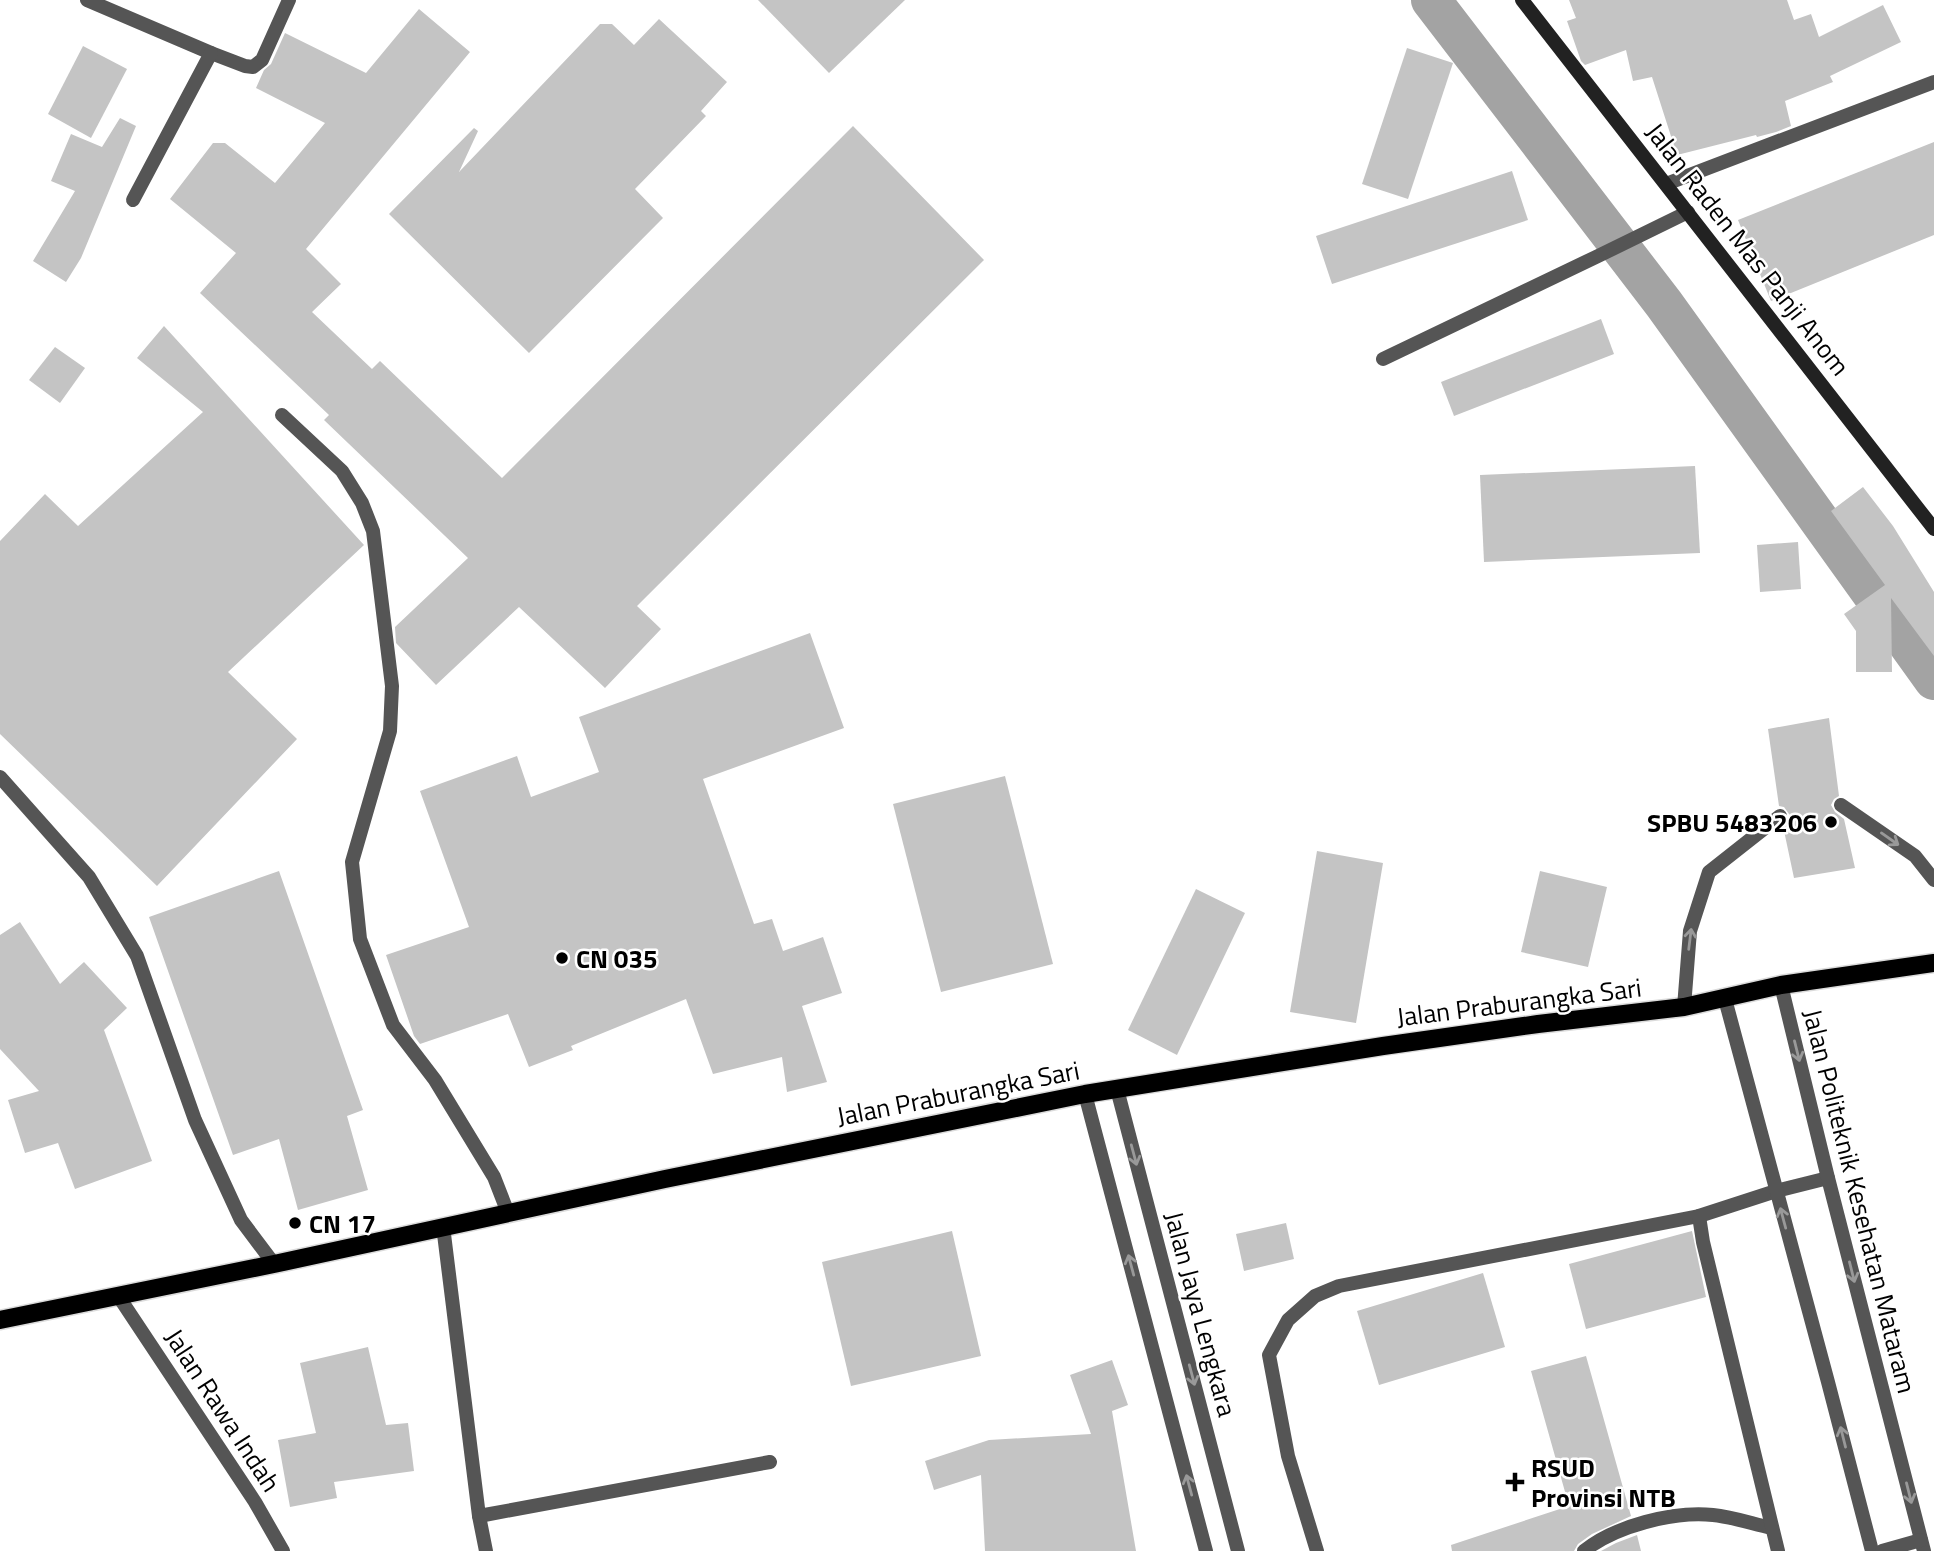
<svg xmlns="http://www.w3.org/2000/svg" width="1934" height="1551" viewBox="0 0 1934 1551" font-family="'Titillium Web',sans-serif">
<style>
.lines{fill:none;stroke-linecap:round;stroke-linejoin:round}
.canal{stroke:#a3a3a3;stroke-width:40}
.building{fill:#c4c4c4}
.primary-casing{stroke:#dbdbdb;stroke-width:21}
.lane{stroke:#555;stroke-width:14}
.street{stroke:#555;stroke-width:14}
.secondary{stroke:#222;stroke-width:14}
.primary{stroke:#000;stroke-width:18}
.oneway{stroke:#999}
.poi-dot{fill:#000;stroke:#fff;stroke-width:2.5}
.labels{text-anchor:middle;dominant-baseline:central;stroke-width:5;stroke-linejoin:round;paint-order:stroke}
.street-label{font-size:26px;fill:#000;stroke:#fff}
.poi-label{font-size:26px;font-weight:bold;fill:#000;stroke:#fff;text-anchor:start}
</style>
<rect width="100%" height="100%" fill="#fff"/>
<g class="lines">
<!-- canal -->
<path class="canal" d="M 1431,0 L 1664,304 L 1934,680"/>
</g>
<!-- building -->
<g class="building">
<path d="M 758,0 L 905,0 L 829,73 Z"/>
<path d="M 1569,0 L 1787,0 L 1794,20 L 1811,14 L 1819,37 L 1883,5 L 1901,42 L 1830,76 L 1833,82 L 1785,101 L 1791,126 L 1776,132 L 1757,137 L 1756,135 L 1677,155 L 1652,77 L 1633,81 L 1626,50 L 1585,65 L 1581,61 L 1567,21 L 1576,18 Z"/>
<path d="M 419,9 L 470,52 L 306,249 L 341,284 L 312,312 L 372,369 L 380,361 L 502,478 L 853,126 L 984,260 L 637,606 L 661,629 L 605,688 L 519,607 L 436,685 L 396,643 L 395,627 L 468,558 L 324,420 L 329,415 L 200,293 L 236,253 L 170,199 L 213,143 L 225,143 L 275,183 L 325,123 L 256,88 L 264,70 L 271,64 L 285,33 L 366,73 Z"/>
<path d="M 659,19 L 727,82 L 701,111 L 706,116 L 635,189 L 663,218 L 529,353 L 389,214 L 474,128 L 478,131 L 459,172 L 600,24 L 612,24 L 634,45 Z"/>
<path d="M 83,46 L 127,69 L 91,138 L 48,114 Z"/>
<path d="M 1407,48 L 1453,63 L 1408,199 L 1362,184 Z"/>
<path d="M 120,118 L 136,126 L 81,258 L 66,282 L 33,261 L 75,191 L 51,181 L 71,134 L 102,147 Z"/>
<path d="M 1934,142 L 1934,235 L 1771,301 L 1738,220 Z"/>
<path d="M 1512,171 L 1528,220 L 1332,284 L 1316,236 Z"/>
<path d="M 1601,319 L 1614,354 L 1454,416 L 1441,382 Z"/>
<path d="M 164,326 L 364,545 L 228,672 L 297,739 L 157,886 L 0,734 L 0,541 L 45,494 L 78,526 L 203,412 L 137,358 Z"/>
<path d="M 55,347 L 85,368 L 60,403 L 29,380 Z"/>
<path d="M 1695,466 L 1700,553 L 1484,562 L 1480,475 Z"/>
<path d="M 1863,487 L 1893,526 L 1934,592 L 1934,656 L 1891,598 L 1892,672 L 1856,672 L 1856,631 L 1844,614 L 1885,585 L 1831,511 Z"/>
<path d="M 1798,542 L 1801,589 L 1760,592 L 1757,545 Z"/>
<path d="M 810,633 L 844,728 L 703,779 L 754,924 L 772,919 L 783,951 L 823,937 L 842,993 L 802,1006 L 827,1082 L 787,1092 L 782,1057 L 713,1074 L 686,999 L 571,1046 L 573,1050 L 529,1067 L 508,1014 L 420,1044 L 414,1036 L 386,955 L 469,927 L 420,791 L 517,756 L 531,797 L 599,772 L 579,717 Z"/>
<path d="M 1829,718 L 1839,796 L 1834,799 L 1831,805 L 1835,812 L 1844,819 L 1855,868 L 1794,878 L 1783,826 L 1789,820 L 1789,814 L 1784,807 L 1779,806 L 1768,729 Z"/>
<path d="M 1005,776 L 1053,964 L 941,992 L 893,804 Z"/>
<path d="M 1317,851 L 1383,863 L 1356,1023 L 1290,1012 Z"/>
<path d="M 279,871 L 363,1110 L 347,1116 L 368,1190 L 298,1210 L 279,1139 L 233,1155 L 149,917 Z"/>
<path d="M 1540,871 L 1607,887 L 1588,967 L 1521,952 Z"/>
<path d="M 1196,889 L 1245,913 L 1177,1055 L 1128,1030 Z"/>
<path d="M 20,922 L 60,984 L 84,962 L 127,1008 L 104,1030 L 152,1161 L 75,1189 L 58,1143 L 25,1153 L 8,1100 L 39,1091 L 0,1049 L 0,935 Z"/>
<path d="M 1286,1223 L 1294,1259 L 1244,1271 L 1236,1234 Z"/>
<path d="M 952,1231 L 981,1356 L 851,1386 L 822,1262 Z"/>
<path d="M 1692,1231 L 1706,1297 L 1586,1329 L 1569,1264 Z"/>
<path d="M 1483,1273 L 1505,1347 L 1379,1385 L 1357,1311 Z"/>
<path d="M 368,1347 L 386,1425 L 408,1423 L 414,1471 L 334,1482 L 337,1498 L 290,1507 L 278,1440 L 316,1433 L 300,1363 Z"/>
<path d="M 1586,1356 L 1631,1516 L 1592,1534 L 1578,1544 L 1574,1551 L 1452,1551 L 1451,1545 L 1569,1506 L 1531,1371 Z"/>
<path d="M 1112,1360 L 1128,1405 L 1112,1411 L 1136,1551 L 985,1551 L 981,1475 L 934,1490 L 925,1461 L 989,1440 L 1091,1434 L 1070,1375 Z"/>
<path d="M 1637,1535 L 1641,1551 L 1601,1551 L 1616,1543 Z"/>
</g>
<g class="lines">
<!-- primary casing -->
<g class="primary-casing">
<path id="primary" d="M 0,1320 L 274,1264 L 665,1179 L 1085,1094 L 1383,1046 L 1538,1024 L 1684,1007 L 1781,985 L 1934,963"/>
</g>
<!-- lane -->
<g class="lane">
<path d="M 1383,359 L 1596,257 L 1688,212"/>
<path d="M 282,415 L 342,471 L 362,503 L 373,531 L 392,686 L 390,731 L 352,862 L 360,939 L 393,1025 L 435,1080 L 494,1177 L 508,1213"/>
<path d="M 0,777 L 89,877 L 137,956 L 195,1120 L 241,1220 L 274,1264"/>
<path d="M 1841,805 L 1915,856 L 1934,880"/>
<path d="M 1684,1007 L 1690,931 L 1709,872 L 1780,816"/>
<path d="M 443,1226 L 479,1516 L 486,1551"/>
<path d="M 479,1516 L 770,1462"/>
<path d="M 1317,1551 L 1288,1456 L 1269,1355 L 1288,1320 L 1315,1296 L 1339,1286 L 1699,1216"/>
<path d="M 1584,1551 C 1615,1526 1673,1511 1713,1515 C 1733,1517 1753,1524 1772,1528"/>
<path d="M 1778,1551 L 1703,1242 L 1699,1216 L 1776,1191 L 1828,1178"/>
</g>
<!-- street -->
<g class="street">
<path d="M 87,0 L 211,53 L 245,66 L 253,67 L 262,60 L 289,0"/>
<path d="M 1666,184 L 1934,82"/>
<path d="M 133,200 L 211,53"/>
<path d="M 1781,985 L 1828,1178 L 1924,1551"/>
<path d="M 1725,999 L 1828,1382 L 1872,1551"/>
<path d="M 1117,1089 L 1238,1551"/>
<path d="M 1085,1094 L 1206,1551"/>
<path d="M 119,1297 L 255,1502 L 283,1551"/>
<path d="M 1882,1551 L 1921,1540"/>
</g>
<!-- secondary -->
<path class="secondary" d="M 1522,0 L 1934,529"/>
<!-- primary -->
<use href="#primary" class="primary"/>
</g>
<!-- one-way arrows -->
<defs><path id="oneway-shaft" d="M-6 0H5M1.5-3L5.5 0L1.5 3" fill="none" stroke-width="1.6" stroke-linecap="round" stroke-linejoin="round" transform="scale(1.75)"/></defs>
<g class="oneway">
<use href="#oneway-shaft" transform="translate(1890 839) rotate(35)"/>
<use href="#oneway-shaft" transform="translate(1690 939) rotate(-83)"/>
<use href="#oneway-shaft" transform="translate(1797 1051) rotate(76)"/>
<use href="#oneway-shaft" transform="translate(1134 1155) rotate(75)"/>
<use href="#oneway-shaft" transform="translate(1783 1218) rotate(-105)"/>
<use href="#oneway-shaft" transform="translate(1131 1265) rotate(-105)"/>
<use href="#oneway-shaft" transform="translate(1852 1272) rotate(76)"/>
<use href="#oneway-shaft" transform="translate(1192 1375) rotate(75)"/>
<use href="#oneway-shaft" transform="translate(1843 1437) rotate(-104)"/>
<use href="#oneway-shaft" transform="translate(1189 1485) rotate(-105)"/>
<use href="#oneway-shaft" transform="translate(1909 1493) rotate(76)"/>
</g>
<!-- markers -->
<g class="poi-dot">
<circle cx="1831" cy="822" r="7"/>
<circle cx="562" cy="958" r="7"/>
<circle cx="295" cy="1223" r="7"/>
<path d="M1511.5 1471.5h7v7h7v7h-7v7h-7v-7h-7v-7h7z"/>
</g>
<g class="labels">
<!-- street labels -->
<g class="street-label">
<text transform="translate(1748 249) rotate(52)">Jalan Raden Mas Panji Anom</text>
<text transform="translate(1519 1002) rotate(-7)">Jalan Praburangka Sari</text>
<text transform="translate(958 1093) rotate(-11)">Jalan Praburangka Sari</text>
<text transform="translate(1860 1201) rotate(76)">Jalan Politeknik Kesehatan Mataram</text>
<text transform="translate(1201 1314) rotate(75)">Jalan Jaya Lengkara</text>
<text transform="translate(223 1410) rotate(57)">Jalan Rawa Indah</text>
</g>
<!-- poi labels -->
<g class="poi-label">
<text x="1817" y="822" text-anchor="end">SPBU 5483206</text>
<text x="576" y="958">CN 035</text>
<text x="309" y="1223">CN 17</text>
<text x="1531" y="1467">RSUD<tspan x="1531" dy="30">Provinsi NTB</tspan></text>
</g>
</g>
</svg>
